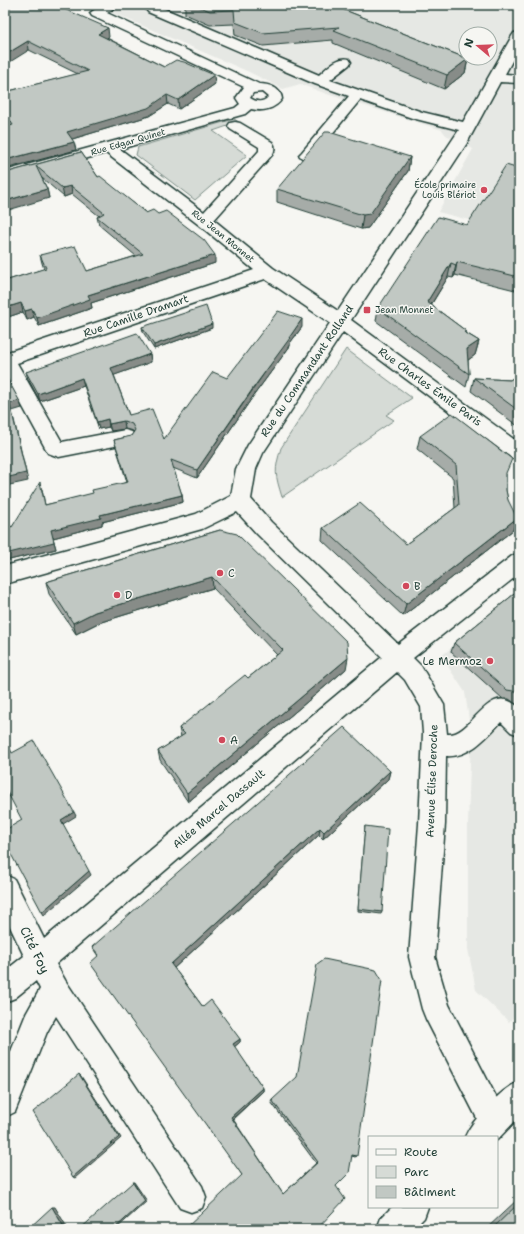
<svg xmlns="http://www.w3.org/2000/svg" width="524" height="1234" viewBox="0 0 524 1234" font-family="'Shantell Sans',sans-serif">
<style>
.built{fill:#e6e8e4;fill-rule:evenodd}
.green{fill:#d6dbd6;stroke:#7a8c85}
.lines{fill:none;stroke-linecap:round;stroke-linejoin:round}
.minor-casing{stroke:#1f3d34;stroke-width:3}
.major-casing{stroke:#1f3d34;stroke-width:3}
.minor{fill:#f6f6f2;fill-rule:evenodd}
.major{fill:#f6f6f2;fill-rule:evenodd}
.wall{fill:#a6aca8;stroke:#1f3d34}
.shaded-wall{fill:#878c88;stroke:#1f3d34}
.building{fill:#c1c8c3;stroke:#1f3d34}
.poi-dot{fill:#d1495b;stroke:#f6f6f2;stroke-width:1.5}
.labels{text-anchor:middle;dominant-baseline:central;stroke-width:3;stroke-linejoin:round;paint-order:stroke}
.far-street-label{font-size:9px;fill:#1f3d34;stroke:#f6f6f2}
.far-poi-label{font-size:9px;fill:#1f3d34;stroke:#f6f6f2;text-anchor:end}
.street-label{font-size:11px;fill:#1f3d34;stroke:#f6f6f2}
.poi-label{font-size:11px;fill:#1f3d34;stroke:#f6f6f2;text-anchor:start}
.near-street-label{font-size:13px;fill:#1f3d34;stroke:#f6f6f2}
</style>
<rect width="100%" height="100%" fill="#f6f6f2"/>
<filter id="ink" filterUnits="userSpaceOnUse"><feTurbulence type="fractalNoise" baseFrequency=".025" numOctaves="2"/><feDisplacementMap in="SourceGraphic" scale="8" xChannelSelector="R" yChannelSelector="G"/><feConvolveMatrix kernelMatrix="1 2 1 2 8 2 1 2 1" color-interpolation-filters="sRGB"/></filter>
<g filter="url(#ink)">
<!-- built -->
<g class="built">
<path d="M 113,5 L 519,5 L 519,233 L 438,212 L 473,149 L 446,135 L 442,130 L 327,94 L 300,84 L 283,89 L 249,72 L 111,12 L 112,6 ZM 466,34 L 490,34 L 490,58 L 466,58 Z"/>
<path d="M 519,595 L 519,1011 L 509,1022 L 476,990 L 468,949 L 468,825 L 471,734 L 465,692 L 441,656 Z"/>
</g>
<!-- green -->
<g class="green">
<path d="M 234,119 L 239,122 L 213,131 L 247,155 L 195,200 L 136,155 L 138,147 Z"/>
<path d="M 346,349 L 412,398 L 386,415 L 394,420 L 282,497 C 275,474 274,471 281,448 Z"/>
</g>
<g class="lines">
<!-- minor casing -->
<g class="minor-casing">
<path id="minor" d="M 101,5 L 118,5 L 107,13 L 259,84 C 269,84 281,88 282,99 C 275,109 263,112 251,109 L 245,114 L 120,149 L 204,212 L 259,151 L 259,147 L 230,129 L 228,126 L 230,123 L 235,122 L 240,123 L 272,142 C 275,146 275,151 272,155 L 214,220 L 273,268 L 338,311 L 459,130 L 412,118 L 360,100 L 312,158 L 307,160 L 302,158 L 299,155 L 302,152 L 349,96 L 315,84 L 148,12 L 146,9 L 148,6 L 158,6 L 319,75 C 327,68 337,56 349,59 L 351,62 L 349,65 L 330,80 L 422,112 L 463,122 L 512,36 L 514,33 L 519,32 L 519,48 L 505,74 L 519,75 L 519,83 L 500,82 L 467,143 L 351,320 L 519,443 L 519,460 L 512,458 L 343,332 L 263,453 L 256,469 L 251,499 L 271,522 L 398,644 L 512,556 L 519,553 L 519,574 L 413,658 L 421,666 L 444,705 L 447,734 C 473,737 488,678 519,708 L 519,735 L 511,732 L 501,722 C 487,737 469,758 446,756 L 445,824 L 435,957 L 449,1005 L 509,1122 L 504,1132 L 494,1137 L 484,1132 L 426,1019 L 422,1009 L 409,957 L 419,824 L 423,733 L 421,707 L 405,680 L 397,672 L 56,964 L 65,980 L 202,1186 L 206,1197 L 202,1208 L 191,1212 L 180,1208 L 56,1016 L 47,1032 L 15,1112 L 5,1117 L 5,1066 L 26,1014 L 40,989 L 36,981 L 15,998 L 5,1002 L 5,971 L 24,956 L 5,916 L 5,875 L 14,879 L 44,939 L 382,657 L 257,534 L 237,512 L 202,529 L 5,584 L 5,566 L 196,514 L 231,496 L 236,469 L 248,445 L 330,323 L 265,279 L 17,363 L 62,442 L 125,430 L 132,432 L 135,437 L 132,442 L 125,444 L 59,457 L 48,453 L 5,374 L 5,353 L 254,270 L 199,225 L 106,153 L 5,181 L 5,171 L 235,108 L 240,104 L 236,98 L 244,87 L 92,16 L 90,13 ZM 262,92 L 268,97 C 263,103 256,102 250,98 L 253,93 Z"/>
</g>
<!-- major casing -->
<g class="major-casing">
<g id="major">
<path d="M 519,1082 L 519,1117 L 497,1140 L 497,1137 L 465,1137 C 472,1120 502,1088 519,1082 Z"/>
<path d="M 392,1207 L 428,1207 L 424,1218 L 413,1229 L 377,1229 L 381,1218 Z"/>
</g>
</g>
<!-- minor -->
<use href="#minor" class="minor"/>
<!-- major -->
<use href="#major" class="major"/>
</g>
<!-- wall -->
<g class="wall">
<path d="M 5,5 L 66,5 L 67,10 L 109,37 L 107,38 L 164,67 L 215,84 L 179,109 L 168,104 L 149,116 L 72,139 L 76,150 L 10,126 L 5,118 L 5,92 L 78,74 L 29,50 L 5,15 Z"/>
<path d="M 185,5 L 332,5 L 468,59 L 465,73 L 444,89 L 333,43 L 333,40 L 263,46 L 235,35 L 234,24 L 210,25 L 185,14 Z"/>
<path d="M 81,152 L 98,177 L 215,263 L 91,303 L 92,308 L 39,326 L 34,317 L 27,320 L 23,312 L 5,318 L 5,275 L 8,280 L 44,269 L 42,263 L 40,255 L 87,271 L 136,256 L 99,225 L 97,217 L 99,216 L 72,194 L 64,197 L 42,178 L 47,189 L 49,198 L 5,173 Z"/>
<path d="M 410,157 L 408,171 L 368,228 L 361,229 L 277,202 L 277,189 Z"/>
<path d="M 519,169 L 519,291 L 455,275 L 453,278 L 448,277 L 431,305 L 466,331 L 466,333 L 479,341 L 475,355 L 468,360 L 469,374 L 466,387 L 376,321 L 378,308 L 467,225 Z"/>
<path d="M 142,327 L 212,328 L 154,349 L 143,332 Z"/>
<path d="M 302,327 L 290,343 L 290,346 L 254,395 L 197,478 L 173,468 L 182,495 L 183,502 L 102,522 L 102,525 L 53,538 L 56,549 L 5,561 L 5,523 L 12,527 L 42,489 L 45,505 L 93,494 L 127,482 L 116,447 L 114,440 L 131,436 L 134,432 L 133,431 L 125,429 L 111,431 L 109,427 L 99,429 L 84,386 L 40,401 L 28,379 L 26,372 L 150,354 L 151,362 L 114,375 L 129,415 L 164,439 L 227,378 Z"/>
<path d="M 519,374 L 519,427 L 471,391 L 474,378 L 510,380 Z"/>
<path d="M 420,436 L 506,474 L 506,490 L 513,530 L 403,616 L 322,540 L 323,528 L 406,544 L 455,508 L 453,478 L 417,449 Z"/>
<path d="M 220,530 L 346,669 L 188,802 L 160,760 L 158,751 L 181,737 L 179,728 L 248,678 L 277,655 L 213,588 L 98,623 L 76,634 L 49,594 L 46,582 Z"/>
<path d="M 519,590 L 519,706 L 509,699 L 503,699 L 451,652 L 454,643 Z"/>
<path d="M 390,771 L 388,779 L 323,839 L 319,835 L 174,968 L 203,1007 L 240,1039 L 240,1042 L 234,1047 L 263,1088 L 263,1091 L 233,1119 L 283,1194 L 316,1163 L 271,1102 L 272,1100 L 357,1156 L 355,1157 L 352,1156 L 336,1186 L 317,1229 L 242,1175 L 98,956 L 92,947 Z"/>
<path d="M 365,826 L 382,912 L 381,914 L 358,911 Z"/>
<path d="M 519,1198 L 519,1229 L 486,1229 Z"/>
</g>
<!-- shaded-wall -->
<g class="shaded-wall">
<path d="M 66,5 L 68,13 L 62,8 Z"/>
<path d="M 108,28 L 109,37 L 99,42 L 98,34 Z"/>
<path d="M 28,41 L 29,50 L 5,65 L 5,55 Z"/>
<path d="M 468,59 L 465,73 L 444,89 L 447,75 Z"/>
<path d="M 214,75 L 215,84 L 179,109 L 178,100 Z"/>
<path d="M 167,95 L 168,104 L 149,116 L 69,140 L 67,132 Z"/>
<path d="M 74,142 L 76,150 L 5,169 L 5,160 Z"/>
<path d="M 410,157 L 408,171 L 368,228 L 361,229 L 363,215 Z"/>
<path d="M 71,186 L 72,194 L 64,197 L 62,188 Z"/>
<path d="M 47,189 L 49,198 L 5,211 L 5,201 Z"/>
<path d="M 215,255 L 215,263 L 91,303 L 92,308 L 39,326 L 37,318 L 88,295 Z"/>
<path d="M 457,262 L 455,275 L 453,278 L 456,265 Z"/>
<path d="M 451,263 L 448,277 L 424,316 L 427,302 Z"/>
<path d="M 21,303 L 23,312 L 5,318 L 5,308 Z"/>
<path d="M 32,309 L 34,317 L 27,320 L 25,311 Z"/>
<path d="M 302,319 L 302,327 L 290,343 L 290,346 L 254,395 L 197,478 L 197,470 Z"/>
<path d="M 212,324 L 212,328 L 154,349 L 154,345 Z"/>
<path d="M 479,341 L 475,355 L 464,363 L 467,349 Z"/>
<path d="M 150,354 L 151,362 L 112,376 L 111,368 Z"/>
<path d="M 82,378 L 84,386 L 40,401 L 38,394 Z"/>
<path d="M 19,400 L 22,408 L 12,411 L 28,481 L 5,486 L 10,404 Z"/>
<path d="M 108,419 L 109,427 L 99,429 L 97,422 Z"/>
<path d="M 124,421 L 125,429 L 111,431 L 109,424 Z"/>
<path d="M 182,495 L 183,502 L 102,522 L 102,525 L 53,538 L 56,549 L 5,561 L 5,554 L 51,530 L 100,515 Z"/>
<path d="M 517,518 L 513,530 L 403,616 L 406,604 Z"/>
<path d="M 212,577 L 213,588 L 98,623 L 76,634 L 73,623 L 95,612 Z"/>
<path d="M 348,658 L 346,669 L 188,802 L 187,793 Z"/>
<path d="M 390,771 L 388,779 L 323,839 L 324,832 Z"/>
<path d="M 74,812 L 76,816 L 63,824 L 61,820 Z"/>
<path d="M 320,828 L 319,835 L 173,969 L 171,964 Z"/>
<path d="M 89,871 L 91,875 L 44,915 L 42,912 Z"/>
<path d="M 240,1039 L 240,1042 L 233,1048 L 233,1044 Z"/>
<path d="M 79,1074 L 81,1076 L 121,1138 L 75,1178 L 73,1177 Z"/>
<path d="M 263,1088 L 263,1091 L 232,1119 L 231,1117 Z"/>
<path d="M 133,1182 L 134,1182 L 147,1201 L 116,1229 L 114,1229 Z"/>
<path d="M 52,1207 L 55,1207 L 68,1229 L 65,1229 Z"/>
</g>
<!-- building -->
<g class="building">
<path d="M 5,5 L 66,5 L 62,8 L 108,28 L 98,34 L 164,67 L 176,60 L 184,62 L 214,75 L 178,100 L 167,95 L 148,108 L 67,132 L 74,142 L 5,160 L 5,127 L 13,125 L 5,113 L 5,92 L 88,71 L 28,41 L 5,55 L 5,16 L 9,10 L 5,8 Z"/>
<path d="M 195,5 L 332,5 L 468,59 L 447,75 L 334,30 L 339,27 L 263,33 L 235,22 L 234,10 L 210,11 Z"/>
<path d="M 325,132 L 329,132 L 410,157 L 370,214 L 363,215 L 277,189 Z"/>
<path d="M 81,152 L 98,177 L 100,176 L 146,213 L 153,210 L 158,214 L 166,211 L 204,240 L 215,255 L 88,295 L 90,299 L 37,318 L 32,309 L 25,311 L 21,303 L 5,308 L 5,275 L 8,280 L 46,268 L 40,255 L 75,246 L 87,271 L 143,254 L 97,217 L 104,213 L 71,186 L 62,188 L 36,166 L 47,189 L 5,201 L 5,173 Z"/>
<path d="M 506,165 L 519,169 L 519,277 L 457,262 L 456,265 L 451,263 L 427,302 L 466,331 L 464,332 L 479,341 L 467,349 L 469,374 L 378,308 L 438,217 L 467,225 Z"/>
<path d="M 206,306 L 212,324 L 154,345 L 142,327 Z"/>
<path d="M 278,311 L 302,319 L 289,338 L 290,338 L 254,387 L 197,470 L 171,460 L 182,495 L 100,515 L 101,518 L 51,530 L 54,542 L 5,554 L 5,523 L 12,527 L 40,482 L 45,505 L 93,493 L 92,490 L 128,482 L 114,440 L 131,436 L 135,430 L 132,424 L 124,421 L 109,424 L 108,419 L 97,422 L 82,378 L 38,394 L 26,372 L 137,333 L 150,354 L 111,368 L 129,415 L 152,409 L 164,439 L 213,372 L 227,378 Z"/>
<path d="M 519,374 L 519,411 L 474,378 L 510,380 Z"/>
<path d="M 7,378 L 19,400 L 10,404 L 26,473 L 5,478 L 5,379 Z"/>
<path d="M 452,413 L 512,459 L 506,473 L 506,490 L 508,500 L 517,518 L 406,604 L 323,528 L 360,503 L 406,544 L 459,505 L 456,465 L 420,436 Z"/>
<path d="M 220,530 L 237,534 L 347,642 L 348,658 L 187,793 L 158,751 L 185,734 L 179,728 L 245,675 L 248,678 L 283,650 L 212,577 L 95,612 L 73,623 L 46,582 Z"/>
<path d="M 519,590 L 519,695 L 513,691 L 507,690 L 454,643 Z"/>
<path d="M 344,727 L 390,771 L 324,832 L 320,828 L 171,964 L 203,1007 L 211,1000 L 240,1039 L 233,1044 L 263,1088 L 231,1117 L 283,1194 L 318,1162 L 272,1100 L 297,1077 L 317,964 L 324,959 L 376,970 L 382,980 L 357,1156 L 352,1155 L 349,1173 L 336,1186 L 345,1199 L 317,1229 L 185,1229 L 242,1175 L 90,963 L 99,955 L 92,947 Z"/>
<path d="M 34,741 L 74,812 L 61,820 L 89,871 L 42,912 L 5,843 L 5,830 L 22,820 L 5,788 L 5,742 L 7,742 L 12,753 Z"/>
<path d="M 365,826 L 388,829 L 382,912 L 358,909 Z"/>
<path d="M 79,1074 L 119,1137 L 73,1177 L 33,1112 Z"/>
<path d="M 133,1182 L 145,1201 L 114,1229 L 80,1229 Z"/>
<path d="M 519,1203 L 519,1229 L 492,1229 Z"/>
<path d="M 52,1207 L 65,1229 L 28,1229 Z"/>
</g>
</g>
<!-- markers -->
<g class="poi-dot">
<circle cx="484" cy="190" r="4"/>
<rect x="363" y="306" width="8" height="8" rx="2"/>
<circle cx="220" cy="573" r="4"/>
<circle cx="406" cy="586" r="4"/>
<circle cx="117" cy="595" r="4"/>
<circle cx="490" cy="661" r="4"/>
<circle cx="222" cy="740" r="4"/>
</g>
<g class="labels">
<!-- far-street labels -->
<g class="far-street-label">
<text transform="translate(128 142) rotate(-16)">Rue Edgar Quinet</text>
<text transform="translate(223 236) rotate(39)">Rue Jean Monnet</text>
</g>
<!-- far-poi labels -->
<g class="far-poi-label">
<text x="476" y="185">École primaire<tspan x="476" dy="10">Louis Blériot</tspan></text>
<text x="375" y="310" text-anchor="start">Jean Monnet</text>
</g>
<!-- street labels -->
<g class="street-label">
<text transform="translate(136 316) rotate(-19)">Rue Camille Dramart</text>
<text transform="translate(307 371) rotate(-56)">Rue du Commandant Rolland</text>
<text transform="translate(430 387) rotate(36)">Rue Charles Émile Paris</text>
<text transform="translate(432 781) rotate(-88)">Avenue Élise Deroche</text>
<text transform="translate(219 809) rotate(-40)">Allée Marcel Dassault</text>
</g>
<!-- poi labels -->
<g class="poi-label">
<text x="228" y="573">C</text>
<text x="414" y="586">B</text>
<text x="125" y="595">D</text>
<text x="482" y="661" text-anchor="end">Le Mermoz</text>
<text x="230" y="740">A</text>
</g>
<!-- near-street labels -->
<g class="near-street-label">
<text transform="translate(35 950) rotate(64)">Cité Foy</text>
</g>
</g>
<!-- margin -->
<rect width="524" height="1234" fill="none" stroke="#f6f6f2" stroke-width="20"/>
<rect x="10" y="10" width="504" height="1214" fill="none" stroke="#1f3d34" stroke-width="1.5" filter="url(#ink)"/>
<!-- legend -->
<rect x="368" y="1136" width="130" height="72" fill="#f6f6f2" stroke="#a0aca6"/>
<rect x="376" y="1149" width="20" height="6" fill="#f6f6f2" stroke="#a0aca6"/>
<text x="404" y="1156" font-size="12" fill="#1f3d34">Route</text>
<rect x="376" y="1166" width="20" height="12" fill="#d6dbd6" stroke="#a0aca6"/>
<text x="404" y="1176" font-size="12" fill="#1f3d34">Parc</text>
<rect x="376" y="1186" width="20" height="12" fill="#c1c8c3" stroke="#a0aca6"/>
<text x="404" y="1196" font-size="12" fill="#1f3d34">Bâtiment</text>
<!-- north arrow -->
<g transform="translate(478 46) rotate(289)"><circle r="19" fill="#f6f6f2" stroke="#a0aca6"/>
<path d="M0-3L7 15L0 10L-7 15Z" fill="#d1495b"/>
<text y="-6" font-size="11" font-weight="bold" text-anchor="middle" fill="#1f3d34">N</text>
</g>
</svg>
